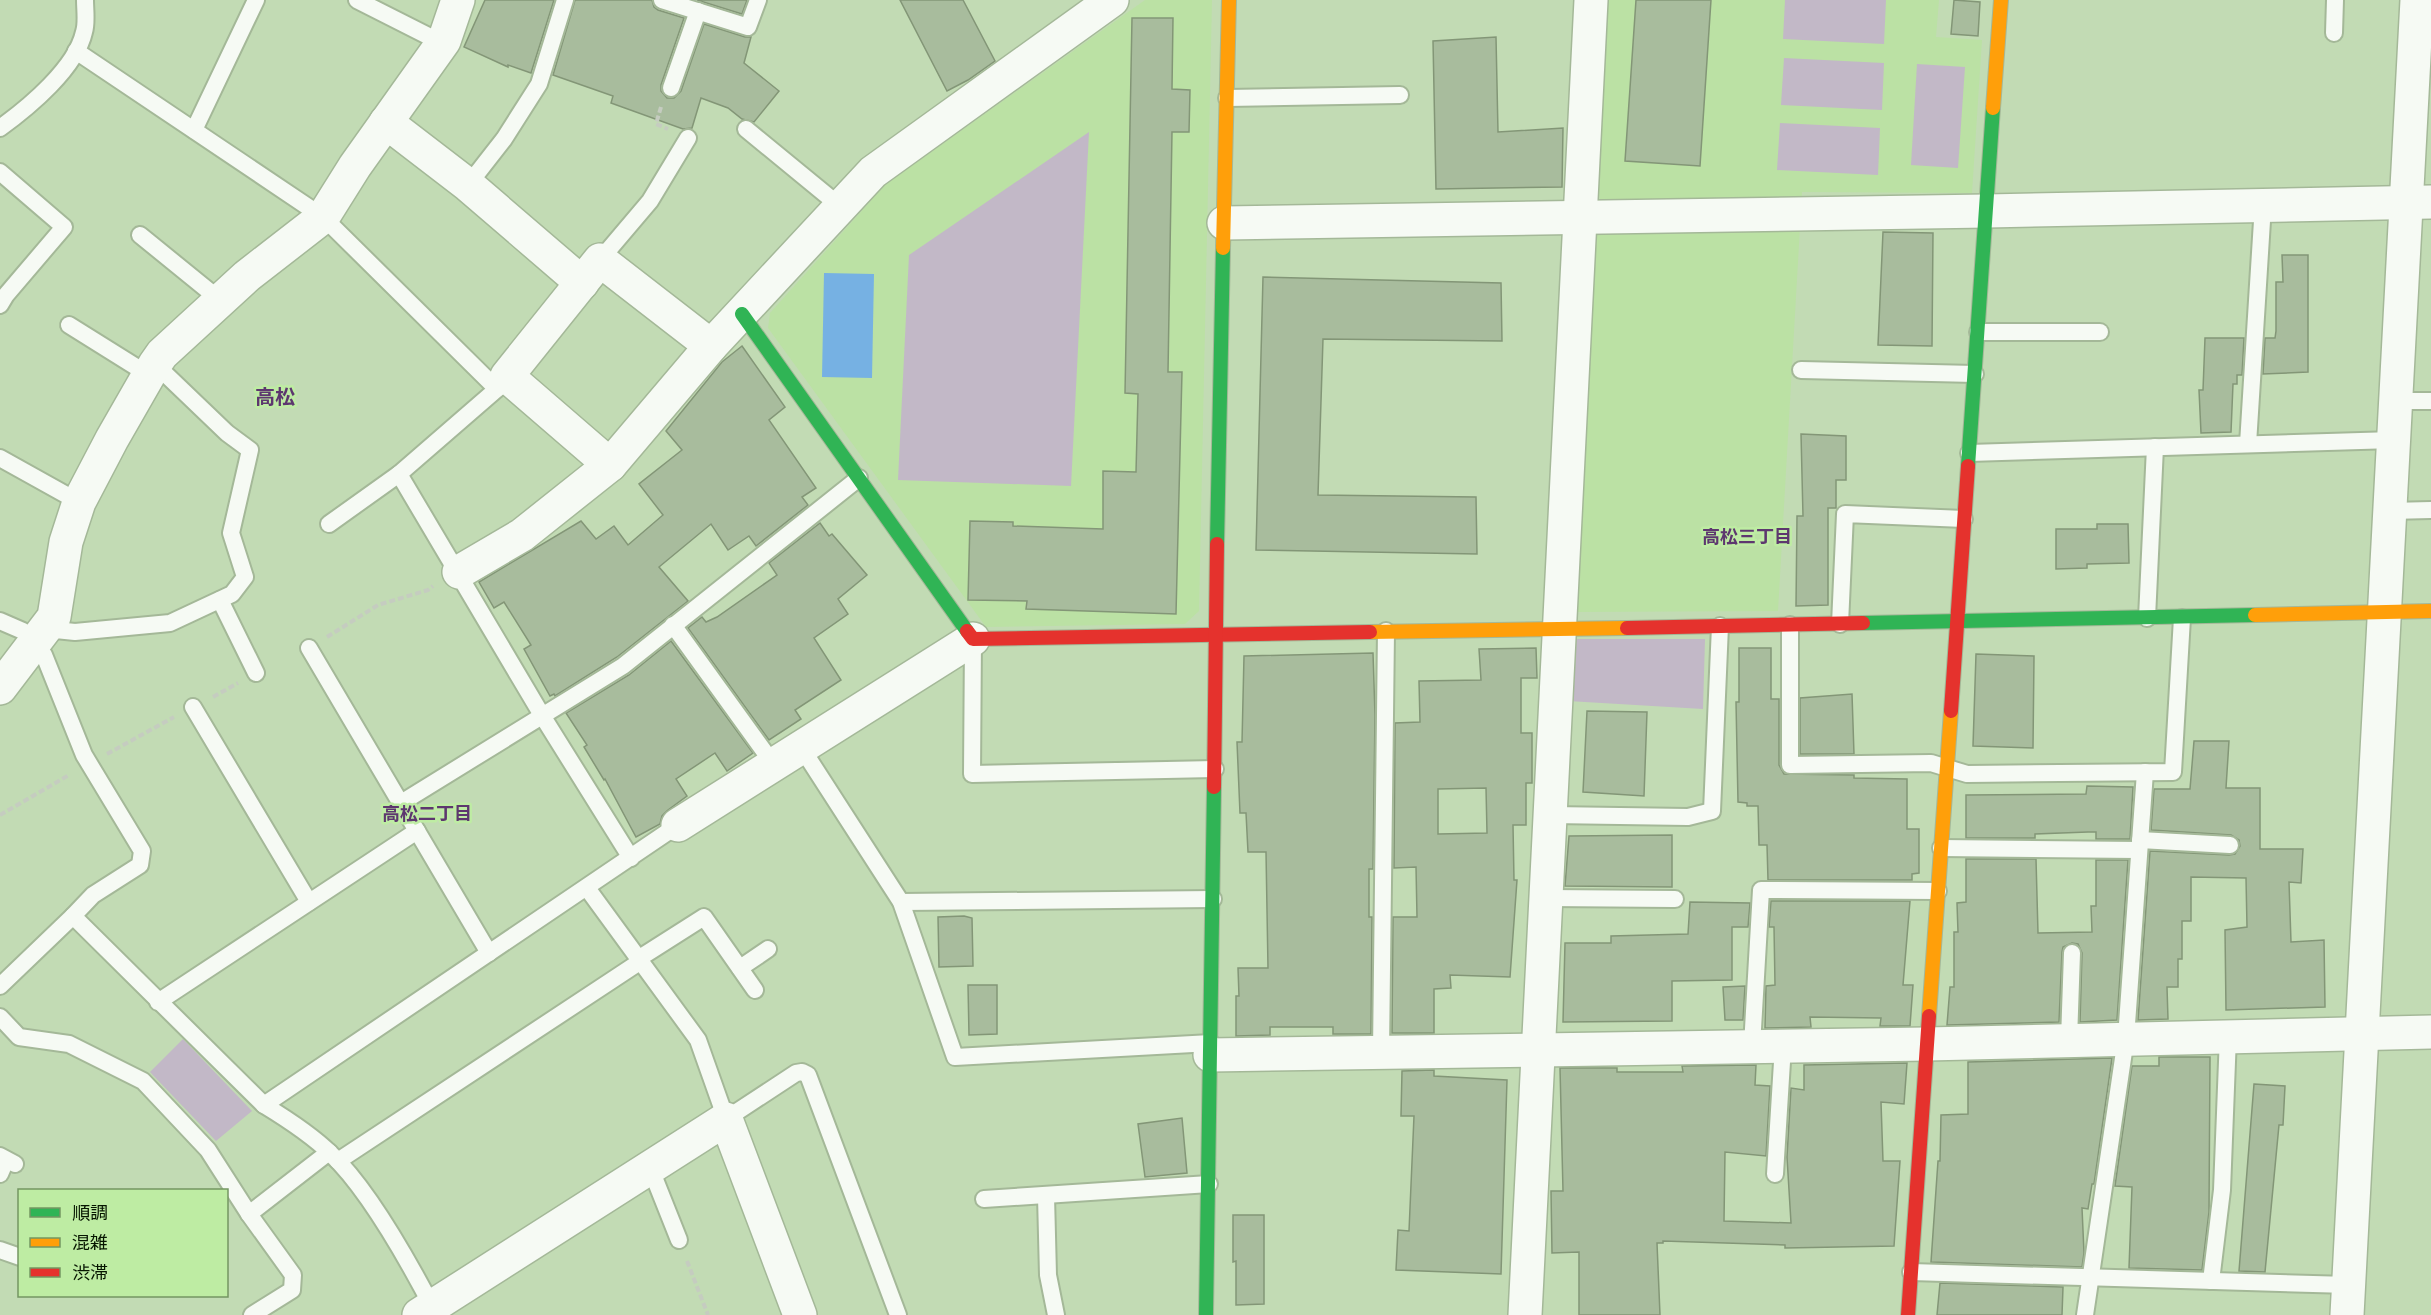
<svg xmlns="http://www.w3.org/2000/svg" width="2431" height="1315" viewBox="0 0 2431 1315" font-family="'Work Sans','Noto Sans JP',sans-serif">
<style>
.built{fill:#bbe1a4}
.green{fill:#c2b8c7}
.water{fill:#76b1e3}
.building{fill:#a8bc9d;stroke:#839677;stroke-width:1.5;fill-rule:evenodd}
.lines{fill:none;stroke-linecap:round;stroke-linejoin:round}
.lane-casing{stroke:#a4b898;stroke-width:20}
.street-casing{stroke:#a4b898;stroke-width:36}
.fast-casing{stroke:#a4b898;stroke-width:16}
.slow-casing{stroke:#a4b898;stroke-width:16}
.jam-casing{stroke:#a4b898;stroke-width:16}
.path{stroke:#c5ccc0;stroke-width:4;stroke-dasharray:6 3;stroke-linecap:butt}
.lane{stroke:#f6faf4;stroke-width:16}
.street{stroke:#f6faf4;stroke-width:33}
.fast{stroke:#30b455;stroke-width:14}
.slow{stroke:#ff9f0a;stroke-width:14}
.jam{stroke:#e5322d;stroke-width:14}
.labels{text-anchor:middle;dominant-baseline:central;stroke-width:5;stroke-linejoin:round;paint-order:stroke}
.neighbourhood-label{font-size:18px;font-weight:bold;fill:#5d376f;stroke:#beeca3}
.quarter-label{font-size:20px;font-weight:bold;fill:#5d376f;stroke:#beeca3}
</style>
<rect width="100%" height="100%" fill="#c2dbb4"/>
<!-- built -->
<g class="built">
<path d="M 1145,0 L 1212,0 L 1199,611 L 1185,624 L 986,627 L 768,328 L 770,313 L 885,185 Z"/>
<path d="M 1608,0 L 1939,0 L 1936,37 L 1982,40 L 1972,193 L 1802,192 L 1778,611 L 1575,612 L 1593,228 L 1600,200 L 1598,188 Z"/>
</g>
<!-- green -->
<g class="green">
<path d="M 1785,0 L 1886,0 L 1884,44 L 1783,39 Z"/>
<path d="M 1784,58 L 1884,63 L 1882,110 L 1781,105 Z"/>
<path d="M 1917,64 L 1965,67 L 1958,168 L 1911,165 Z"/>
<path d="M 1780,123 L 1880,128 L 1878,175 L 1777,170 Z"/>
<path d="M 1089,132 L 1071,486 L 898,480 L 909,255 Z"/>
<path d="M 1573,639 L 1705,639 L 1703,709 L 1568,701 Z"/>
<path d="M 183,1039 L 252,1111 L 216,1141 L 150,1072 Z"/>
</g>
<!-- water -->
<path class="water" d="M 824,273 L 874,274 L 872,378 L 822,377 Z"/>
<!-- building -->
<g class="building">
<path d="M 485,0 L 554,0 L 531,73 L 508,65 L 508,67 L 464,47 Z"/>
<path d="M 575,0 L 652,0 L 654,7 L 658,10 L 684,18 L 661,85 L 661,91 L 667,98 L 674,98 L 681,91 L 704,24 L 745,37 L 751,37 L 744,63 L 779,91 L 754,122 L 742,119 L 728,108 L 701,98 L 692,128 L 683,129 L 611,103 L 613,96 L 553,75 Z"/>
<path d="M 697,0 L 747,0 L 742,14 Z"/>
<path d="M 900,0 L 963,0 L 995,61 L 968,80 L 947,91 Z"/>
<path d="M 1636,0 L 1711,0 L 1700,166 L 1625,161 Z"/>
<path d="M 1954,0 L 1980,2 L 1978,36 L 1951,34 Z"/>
<path d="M 1132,18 L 1173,18 L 1172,89 L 1190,90 L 1189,132 L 1172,132 L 1168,372 L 1182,372 L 1176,614 L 1026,609 L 1027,601 L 968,600 L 970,521 L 1013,522 L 1013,526 L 1103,529 L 1103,471 L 1136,472 L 1138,394 L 1125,393 Z"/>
<path d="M 1496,37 L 1498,132 L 1563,128 L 1562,187 L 1436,189 L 1433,41 Z"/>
<path d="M 1883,232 L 1933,233 L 1932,346 L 1878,345 Z"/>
<path d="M 2282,255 L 2308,255 L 2308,372 L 2263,374 L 2265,338 L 2275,338 L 2276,331 L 2276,282 L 2283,282 Z"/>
<path d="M 1263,277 L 1501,283 L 1502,341 L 1323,339 L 1318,495 L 1476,497 L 1477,554 L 1256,550 Z"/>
<path d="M 2205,338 L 2244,338 L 2242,375 L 2237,375 L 2237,384 L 2233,384 L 2231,432 L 2201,433 L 2199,390 L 2203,390 Z"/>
<path d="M 742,346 L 785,407 L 769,420 L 816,488 L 802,497 L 808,505 L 756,546 L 749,536 L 728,550 L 711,524 L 659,567 L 688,601 L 617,657 L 555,696 L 554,694 L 550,696 L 524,649 L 531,645 L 504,602 L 494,608 L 479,582 L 581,521 L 596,539 L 614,526 L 628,545 L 663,515 L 639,484 L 682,450 L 666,431 L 722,362 Z"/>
<path d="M 1801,434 L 1846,436 L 1846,480 L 1836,480 L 1836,508 L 1828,508 L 1828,605 L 1796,606 L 1797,516 L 1803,516 Z"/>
<path d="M 820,523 L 829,536 L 832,534 L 867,575 L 838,599 L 848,614 L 814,638 L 841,680 L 795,710 L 801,719 L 769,740 L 688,628 L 702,617 L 706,622 L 717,617 L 777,575 L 769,563 Z"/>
<path d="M 2097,524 L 2128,524 L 2129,563 L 2087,564 L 2087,568 L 2056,569 L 2056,529 L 2097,529 Z"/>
<path d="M 671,641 L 753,753 L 727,771 L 715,753 L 676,779 L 687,796 L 668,810 L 662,816 L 660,824 L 636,837 L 605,779 L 604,780 L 584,747 L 587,745 L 566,713 L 629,675 Z"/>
<path d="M 1536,648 L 1537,678 L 1521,678 L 1521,733 L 1532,733 L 1532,783 L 1526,783 L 1526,825 L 1513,825 L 1514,880 L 1517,880 L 1510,977 L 1450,975 L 1451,988 L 1434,989 L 1434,1033 L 1392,1033 L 1393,917 L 1417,917 L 1416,867 L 1394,868 L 1395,723 L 1420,722 L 1419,681 L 1481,680 L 1479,649 ZM 1486,788 L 1487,833 L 1438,834 L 1438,789 Z"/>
<path d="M 1739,648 L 1771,648 L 1771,699 L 1779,699 L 1779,765 L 1784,774 L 1854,775 L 1854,778 L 1907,779 L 1907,829 L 1919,829 L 1919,873 L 1912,874 L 1912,880 L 1768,880 L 1767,845 L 1759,845 L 1758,806 L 1747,806 L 1747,803 L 1738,802 L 1736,702 L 1739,702 Z"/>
<path d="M 1373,653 L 1375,715 L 1373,869 L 1369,869 L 1369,917 L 1372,917 L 1371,1034 L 1333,1034 L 1333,1027 L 1270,1027 L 1270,1035 L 1236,1036 L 1236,996 L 1239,996 L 1238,968 L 1268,968 L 1266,852 L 1248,852 L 1246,813 L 1240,813 L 1237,742 L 1242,742 L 1244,656 Z"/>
<path d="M 1976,654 L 2034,656 L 2033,748 L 1973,746 Z"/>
<path d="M 1852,694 L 1854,754 L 1800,754 L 1800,698 Z"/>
<path d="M 1587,711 L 1647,712 L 1644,796 L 1583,792 Z"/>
<path d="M 2194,741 L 2229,741 L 2226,788 L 2260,788 L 2260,849 L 2303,849 L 2301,883 L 2289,882 L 2291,942 L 2324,940 L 2325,1007 L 2226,1010 L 2225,930 L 2247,927 L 2246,878 L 2191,877 L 2191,921 L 2182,921 L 2182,959 L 2178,959 L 2178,987 L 2167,987 L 2168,1019 L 2138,1020 L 2150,851 L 2229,855 L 2235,854 L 2240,846 L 2239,840 L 2231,835 L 2151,830 L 2154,789 L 2190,789 Z"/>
<path d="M 2087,786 L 2133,787 L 2130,839 L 2096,839 L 2096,832 L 2088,832 L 2035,834 L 2035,838 L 1966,838 L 1966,795 L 2086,794 Z"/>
<path d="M 1672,835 L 1672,887 L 1565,886 L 1569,836 Z"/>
<path d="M 1966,859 L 2036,859 L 2038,933 L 2092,932 L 2091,906 L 2096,906 L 2096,860 L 2128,860 L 2117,1020 L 2080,1022 L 2082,953 L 2078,944 L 2072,943 L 2063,947 L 2062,952 L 2059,1022 L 1947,1025 L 1950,987 L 1954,987 L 1954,932 L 1958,932 L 1957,903 L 1966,902 Z"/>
<path d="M 1771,901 L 1910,901 L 1903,985 L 1913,985 L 1910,1026 L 1880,1026 L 1881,1018 L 1810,1017 L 1811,1027 L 1765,1028 L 1766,986 L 1775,985 L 1774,927 L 1769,927 Z"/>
<path d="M 1690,902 L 1750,903 L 1748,927 L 1732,927 L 1732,980 L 1672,981 L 1672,1021 L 1563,1022 L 1565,943 L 1611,943 L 1611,936 L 1688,934 Z"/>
<path d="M 964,916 L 972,918 L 973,966 L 939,967 L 938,917 Z"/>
<path d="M 968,985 L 997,985 L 997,1034 L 969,1035 Z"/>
<path d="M 1745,986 L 1743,1020 L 1725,1020 L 1723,987 Z"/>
<path d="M 2159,1057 L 2210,1057 L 2209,1212 L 2202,1270 L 2129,1268 L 2132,1187 L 2115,1186 L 2132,1066 L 2159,1066 Z"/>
<path d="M 2112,1058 L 2094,1184 L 2092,1184 L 2088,1209 L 2082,1208 L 2084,1253 L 2082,1267 L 1931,1262 L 1938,1161 L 1940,1161 L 1941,1115 L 1968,1114 L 1968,1062 Z"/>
<path d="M 1907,1063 L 1904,1104 L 1881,1102 L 1883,1161 L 1900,1161 L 1894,1246 L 1785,1248 L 1785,1245 L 1663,1241 L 1663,1243 L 1657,1243 L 1660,1315 L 1579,1315 L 1579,1252 L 1552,1253 L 1551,1191 L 1563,1191 L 1560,1068 L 1617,1068 L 1617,1072 L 1683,1072 L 1682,1066 L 1756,1065 L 1755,1085 L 1770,1086 L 1766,1156 L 1725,1152 L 1724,1221 L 1791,1223 L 1787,1157 L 1791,1088 L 1804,1090 L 1804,1065 Z"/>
<path d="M 1434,1070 L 1434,1076 L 1507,1080 L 1501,1274 L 1396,1270 L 1398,1230 L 1409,1231 L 1414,1116 L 1401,1116 L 1402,1071 Z"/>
<path d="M 2254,1084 L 2285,1086 L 2283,1125 L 2279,1125 L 2265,1272 L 2239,1271 Z"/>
<path d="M 1182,1118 L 1187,1173 L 1145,1177 L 1138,1124 Z"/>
<path d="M 1233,1215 L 1264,1215 L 1264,1304 L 1236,1305 L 1236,1261 L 1233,1262 Z"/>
<path d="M 1940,1283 L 2063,1287 L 2062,1315 L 1937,1315 Z"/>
</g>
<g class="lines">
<!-- lane casing -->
<g class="lane-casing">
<g id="lane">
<path d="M 357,0 L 442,43"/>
<path d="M 662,0 L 748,27 L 758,0"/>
<path d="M 2334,33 L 2335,0"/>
<path d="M 76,51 L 323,217 L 497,389 L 507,376"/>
<path d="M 671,88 L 698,11"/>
<path d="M 1227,98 L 1400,95"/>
<path d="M 0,128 C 29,107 76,68 84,32 C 87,23 85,10 85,0"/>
<path d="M 746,129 L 841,207"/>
<path d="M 194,130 L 256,0"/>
<path d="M 0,172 L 64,227 L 6,295 L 0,305"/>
<path d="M 468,185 L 504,139 L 539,84 L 565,0"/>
<path d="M 140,235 L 220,300"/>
<path d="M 600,260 L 650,201 L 688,138"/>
<path d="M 69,325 L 149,375"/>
<path d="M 1978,332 L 2100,332"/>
<path d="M 1801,370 L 1975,374"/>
<path d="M 2395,401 L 2431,401"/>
<path d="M 2248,444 L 2263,205"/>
<path d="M 1969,453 L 2394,440"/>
<path d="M 0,458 L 79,502"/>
<path d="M 399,474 L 543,717 L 631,858"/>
<path d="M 2390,511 L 2431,510"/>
<path d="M 329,524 L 399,474 L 497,389"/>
<path d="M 220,600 L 256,673"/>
<path d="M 2147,618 L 2155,447"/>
<path d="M 0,621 L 23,631 L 44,655 L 84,755 L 142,851 L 140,865 L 93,895 L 73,916 L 264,1105 C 287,1119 312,1135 331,1154 C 370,1191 410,1264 435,1312"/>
<path d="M 1840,624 L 1845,514 L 1964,519"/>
<path d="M 673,625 L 774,765"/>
<path d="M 1790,625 L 1790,765 L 1931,763 L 1967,774 L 2173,772 L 2182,618"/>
<path d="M 46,629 L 75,632 L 170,623 L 232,594 L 245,577 L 231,533 L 250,450 L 227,433 L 155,364"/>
<path d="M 973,639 L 972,774 L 1215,769"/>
<path d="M 309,648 L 489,953"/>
<path d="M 193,707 L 309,902"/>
<path d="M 801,747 L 901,902 L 955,1057 L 1211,1043"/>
<path d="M 401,803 L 623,666 L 859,478"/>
<path d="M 1551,815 L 1688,817 L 1712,811 L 1720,626"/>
<path d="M 2140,840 L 2230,845"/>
<path d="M 1941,848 L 2139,850"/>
<path d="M 587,888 L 698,1040 L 726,1119 L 796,1073 L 802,1072 L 808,1075 L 898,1315"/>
<path d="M 1547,898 L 1675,899"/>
<path d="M 901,902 L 1213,899"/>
<path d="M 638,959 L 704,917 L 755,990"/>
<path d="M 740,968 L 768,949"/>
<path d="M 0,986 L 73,916"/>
<path d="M 158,1002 L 417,831"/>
<path d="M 0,1017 L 19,1037 L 69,1044 L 143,1081 L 208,1150 L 249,1214 L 293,1275 L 292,1290 L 252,1315"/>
<path d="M 2069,1040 L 2072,953"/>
<path d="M 1752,1046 L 1761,890 L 1938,891"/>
<path d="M 1381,1052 L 1386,631"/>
<path d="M 264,1105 L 678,825"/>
<path d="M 0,1156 L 15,1164"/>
<path d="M 338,1161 L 641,961"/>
<path d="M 650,1167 L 679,1240"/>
<path d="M 0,1174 L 6,1160"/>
<path d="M 1775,1174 L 1783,1046"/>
<path d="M 1046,1196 L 1048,1275 L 1056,1315"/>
<path d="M 984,1199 L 1209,1184"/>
<path d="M 249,1214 L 329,1152"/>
<path d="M 0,1250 L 20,1257"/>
<path d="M 1911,1272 L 2349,1285"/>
<path d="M 2211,1281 L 2222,1190 L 2228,1036"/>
<path d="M 2085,1315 L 2126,1038 L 2145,772"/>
</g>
</g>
<!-- street casing -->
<g class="street-casing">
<g id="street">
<path d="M 386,122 L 468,185 L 582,283"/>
<path d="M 1224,223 L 1987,211 L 2431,202"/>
<path d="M 610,465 L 507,376 L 600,260 L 711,346"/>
<path d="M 459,572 L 522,535 L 610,465 L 711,346 L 873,172 L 1112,0"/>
<path d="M 0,688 L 54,617 L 66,542 L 79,502 L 112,439 L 155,364 L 162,354 L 247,276 L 323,217 L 355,166 L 444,41 L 458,0"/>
<path d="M 678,825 L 973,639"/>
<path d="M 1210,1055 L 1927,1044 L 2431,1032"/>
<path d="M 419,1315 L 726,1119 L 800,1315"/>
<path d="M 1525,1315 L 1591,0"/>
<path d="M 2347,1315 L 2417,0"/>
</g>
</g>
<!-- fast casing -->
<g class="fast-casing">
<g id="fast">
<path d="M 742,314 L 967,631"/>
<path d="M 1968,466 L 1993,108"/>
<path d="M 1217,544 L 1223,248"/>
<path d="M 1863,623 L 2255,615"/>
<path d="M 1206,1315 L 1214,787"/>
</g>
</g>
<!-- slow casing -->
<g class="slow-casing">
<g id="slow">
<path d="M 1993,108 L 2001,0"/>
<path d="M 1223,248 L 1229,0"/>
<path d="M 2255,615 L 2431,611"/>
<path d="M 1370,632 L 1627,628"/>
<path d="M 1929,1016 L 1951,711"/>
</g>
</g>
<!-- jam casing -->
<g class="jam-casing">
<g id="jam">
<path d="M 1627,628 L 1863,623"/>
<path d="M 967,631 L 973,639 L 1370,632"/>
<path d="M 1951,711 L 1968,466"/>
<path d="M 1214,787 L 1217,544"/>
<path d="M 1908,1315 L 1929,1016"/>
</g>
</g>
<!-- path -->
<g class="path">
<path d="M 661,107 L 656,124 L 668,129"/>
<path d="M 327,637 L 378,605 L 428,590 L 433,586"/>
<path d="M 213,697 L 238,683"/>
<path d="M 107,754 L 174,717"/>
<path d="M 0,815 L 69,775"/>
<path d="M 687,1261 L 708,1315"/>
</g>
<!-- lane -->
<use href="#lane" class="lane"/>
<!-- street -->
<use href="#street" class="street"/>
<!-- fast -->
<use href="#fast" class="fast"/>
<!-- slow -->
<use href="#slow" class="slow"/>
<!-- jam -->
<use href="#jam" class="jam"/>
</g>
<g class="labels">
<!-- neighbourhood labels -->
<g class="neighbourhood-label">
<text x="1747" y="536">高松三丁目</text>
<text x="427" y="813">高松二丁目</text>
</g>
<!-- quarter labels -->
<g class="quarter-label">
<text x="275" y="397">高松</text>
</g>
</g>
<!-- legend -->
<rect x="18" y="1189" width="210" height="108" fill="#beeca3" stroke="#749662" stroke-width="1.5"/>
<rect x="30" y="1208" width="30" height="9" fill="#30b455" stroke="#749662" stroke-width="1.5"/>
<text x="72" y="1219" font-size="18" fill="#061500">順調</text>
<rect x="30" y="1238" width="30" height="9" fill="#ff9f0a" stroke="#749662" stroke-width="1.5"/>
<text x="72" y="1249" font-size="18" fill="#061500">混雑</text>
<rect x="30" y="1268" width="30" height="9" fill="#e5322d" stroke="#749662" stroke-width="1.5"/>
<text x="72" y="1279" font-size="18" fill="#061500">渋滞</text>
</svg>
